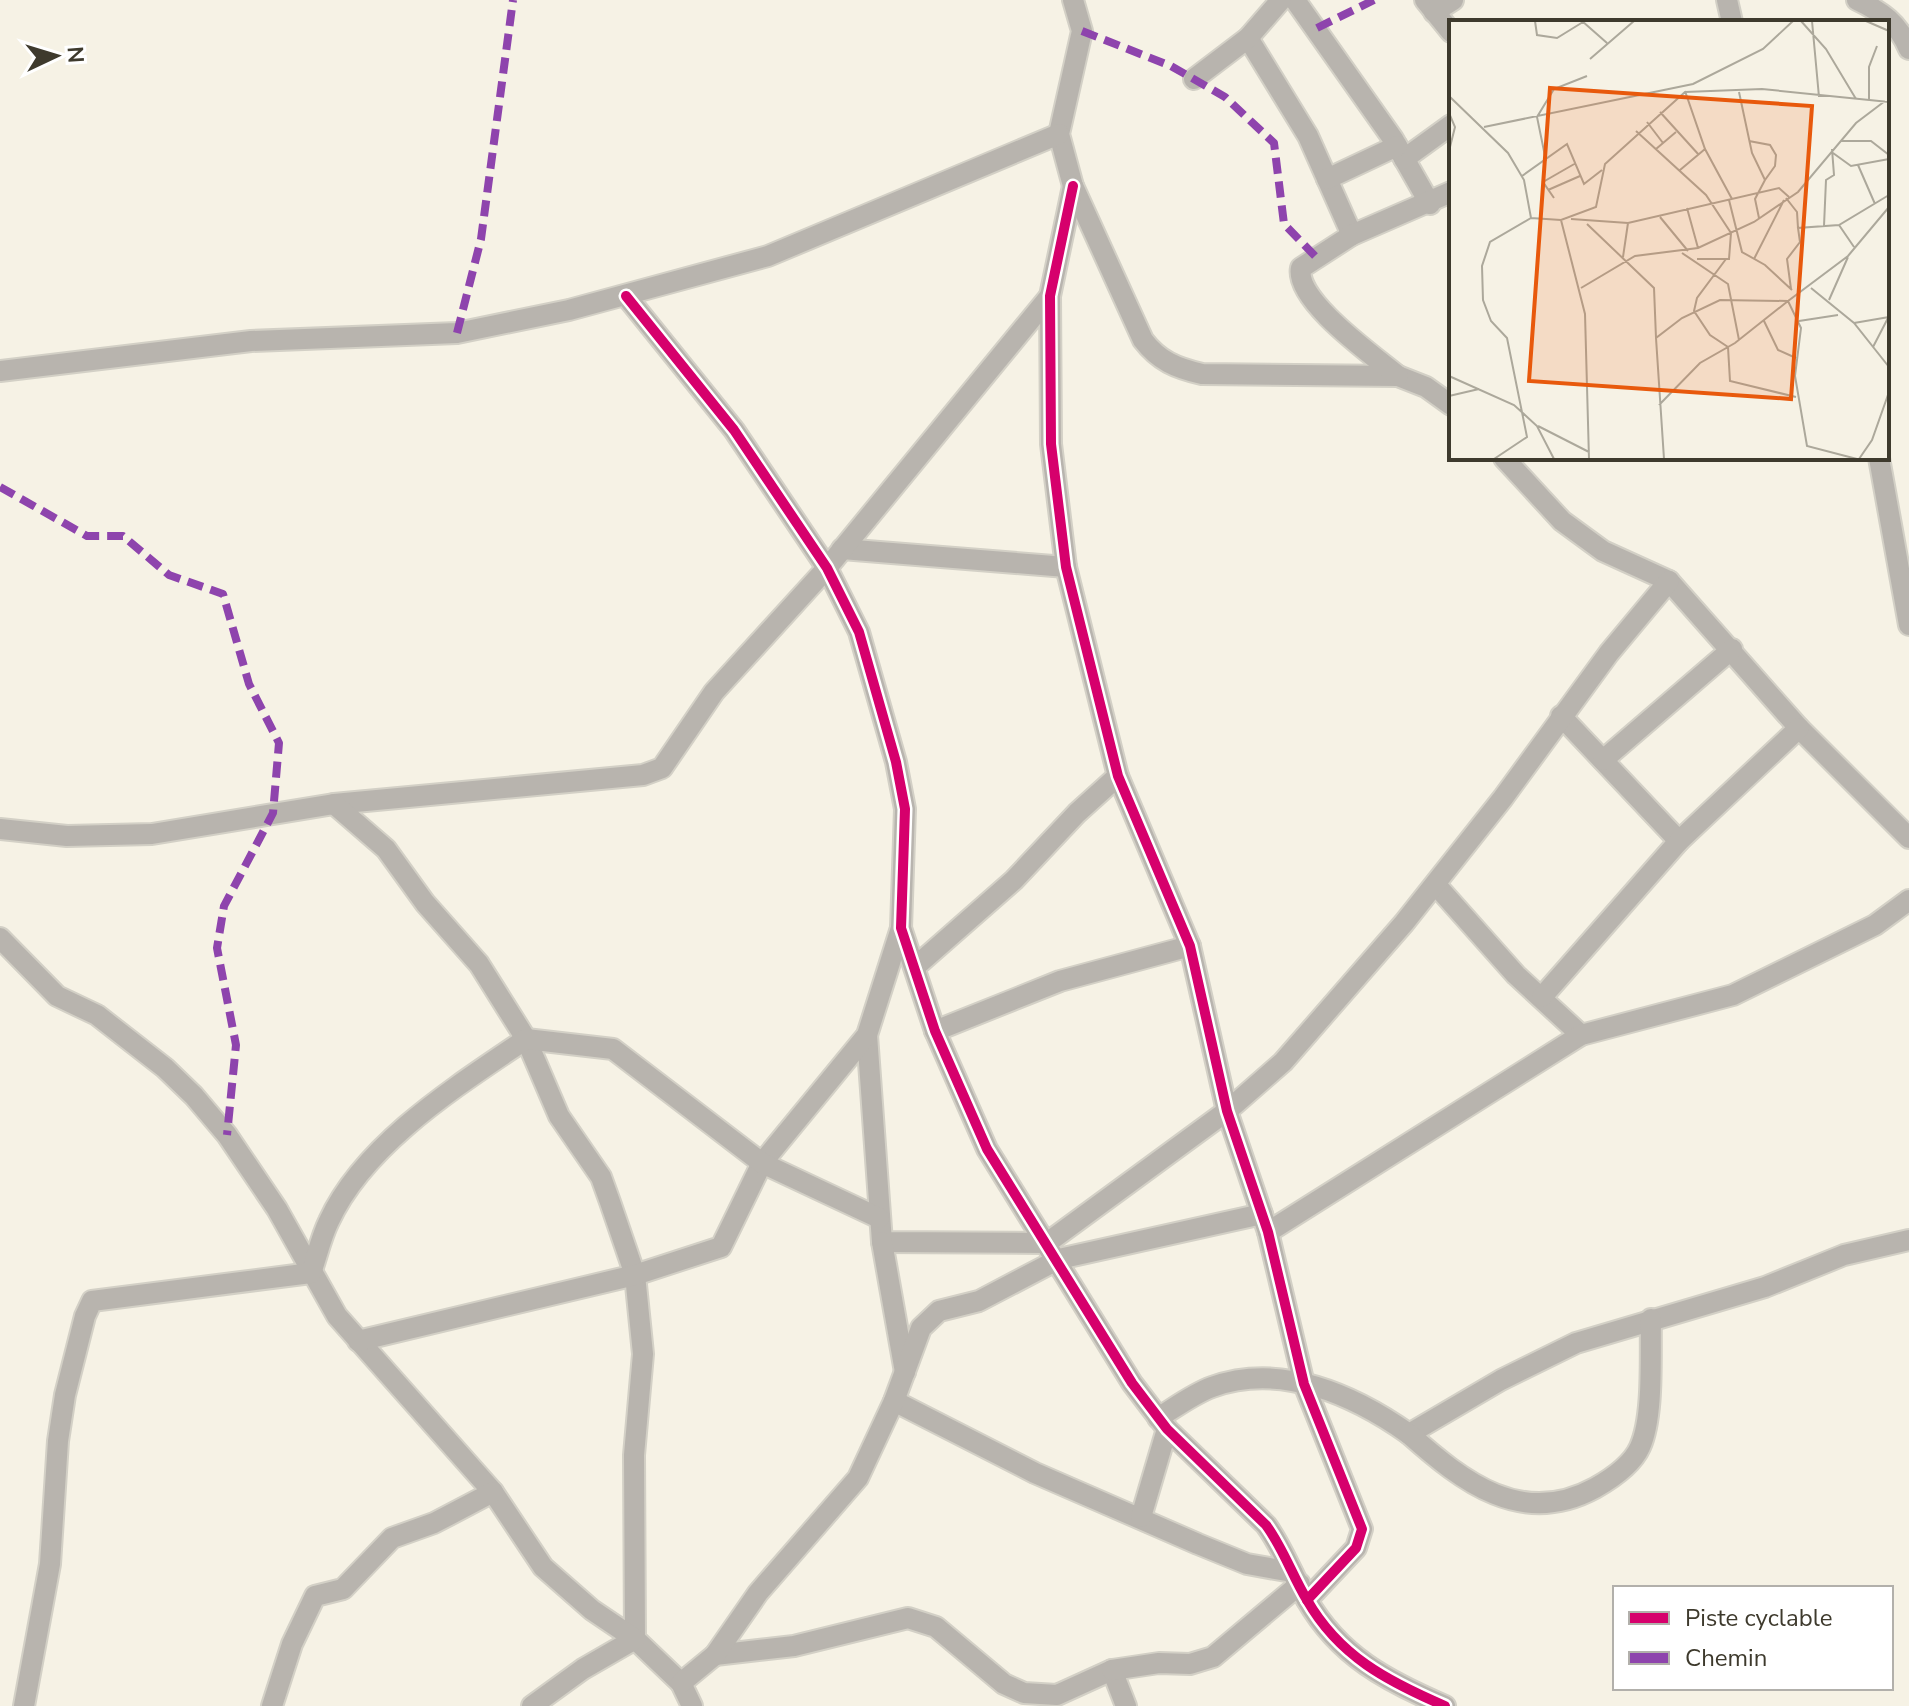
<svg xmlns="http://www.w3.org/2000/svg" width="1909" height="1706" viewBox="0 0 1909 1706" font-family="'Nunito Sans',sans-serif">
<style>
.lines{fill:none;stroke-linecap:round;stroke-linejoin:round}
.street-casing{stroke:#d3d0c6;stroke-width:24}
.street{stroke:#b8b4ae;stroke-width:20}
.quiet{stroke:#8e44ad;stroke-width:8;stroke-dasharray:16 8;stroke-linecap:butt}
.cycleway-casing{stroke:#fff;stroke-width:15}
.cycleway{stroke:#d6006c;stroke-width:10}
.inset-road{fill:none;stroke:#aca89b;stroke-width:2}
.view{fill:#e8590c;fill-opacity:0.15;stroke:#e8590c;stroke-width:4}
.inset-edge{fill:none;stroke:#3e3a2d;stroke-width:4}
</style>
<rect width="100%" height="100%" fill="#f6f2e5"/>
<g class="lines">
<!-- street casing -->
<g class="street-casing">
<g id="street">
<path d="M 1073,0 L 1082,31 L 1059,134 L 1073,186 L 1143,340 C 1159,361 1176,368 1202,374 L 1398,376 L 1426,387 L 1451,405"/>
<path d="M 1295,0 L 1393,139 L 1430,204"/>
<path d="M 1425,0 L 1451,32"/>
<path d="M 1727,0 L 1732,22"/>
<path d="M 1857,0 C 1882,12 1898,23 1909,49"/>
<path d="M 1434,12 L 1453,0"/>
<path d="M 1248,38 L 1308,136 L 1352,235"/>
<path d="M 1194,79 L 1248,38 L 1281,0"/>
<path d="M 1404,159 L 1451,125"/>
<path d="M 1327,179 L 1397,146"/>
<path d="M 1073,186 L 1050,296 L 1051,444 L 1066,567 L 1118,776 L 1190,946 L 1227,1111 L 1268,1232 L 1304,1384 L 1362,1529 L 1356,1548 L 1307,1600"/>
<path d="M 626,296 L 734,430 L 827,568 L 859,632 L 896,762 L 905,809 L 901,928 L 935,1031 L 987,1149 L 1132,1383 L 1167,1429 L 1266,1525 C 1283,1548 1292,1575 1307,1600 C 1339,1656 1387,1681 1445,1706"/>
<path d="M 0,371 L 251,341 L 457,333 L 569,310 L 768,256 L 1059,134"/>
<path d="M 1398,376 C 1374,356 1294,300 1301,268 L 1352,235 L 1451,192"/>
<path d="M 1504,458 L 1562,521 L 1603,551 L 1669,581 L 1799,728 L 1909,838"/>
<path d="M 1879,458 L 1909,625"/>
<path d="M 842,549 L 1066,567"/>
<path d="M 1561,716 L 1679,841"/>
<path d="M 1603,760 L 1732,649"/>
<path d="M 334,804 L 643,775 L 662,768 L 714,692 L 827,568 L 1050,296"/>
<path d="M 0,829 L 67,836 L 152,834 L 334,804 L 386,849 L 425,903 L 479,964 L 526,1039 L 559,1116 L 601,1177 L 610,1202 L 635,1275 L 643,1354 L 634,1455 L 635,1639 L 681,1683 L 692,1706"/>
<path d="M 1436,885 L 1516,975 L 1581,1035"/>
<path d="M 0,938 L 57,996 L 97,1015 L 165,1068 L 194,1096 L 227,1135 L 277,1209 L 337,1316 L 493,1492 L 543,1567 L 592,1610 L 635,1639 L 583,1669 L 532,1706"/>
<path d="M 915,967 L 1014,880 L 1077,813 L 1118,776"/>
<path d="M 1542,997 L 1679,841 L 1799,728"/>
<path d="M 935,1031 L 1060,981 L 1190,946"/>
<path d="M 867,1035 L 882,1242 L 1047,1243 L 1227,1111 L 1283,1062 L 1404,923 L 1503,798 L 1609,653 L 1669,581"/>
<path d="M 1268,1232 L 1581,1035 L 1733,995 L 1875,925 L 1909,900"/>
<path d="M 882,1242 L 905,1372"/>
<path d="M 358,1341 L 635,1275 L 721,1247 L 762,1163 L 867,1035 L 901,928"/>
<path d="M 894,1401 L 1035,1473 L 1198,1544 L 1247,1564 L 1292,1572"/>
<path d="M 1158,1418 C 1176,1407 1193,1394 1212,1387 C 1281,1362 1354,1395 1409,1434 L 1501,1380 L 1576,1343 L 1765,1287 L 1844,1255 L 1909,1240"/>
<path d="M 1409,1434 C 1463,1482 1522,1528 1595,1488 C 1611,1479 1632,1465 1640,1447 C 1654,1416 1650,1354 1651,1319"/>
<path d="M 1141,1517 L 1167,1429"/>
<path d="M 715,1655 L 794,1646 L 908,1618 L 936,1627 L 1004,1684 L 1024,1693 L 1057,1695 L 1112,1670 L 1126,1706"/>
<path d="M 1112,1670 L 1159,1663 L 1190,1664 L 1213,1657 L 1300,1584"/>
<path d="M 681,1683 L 715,1655 L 758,1593 L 858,1478 L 894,1401 L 921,1328 L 939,1311 L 979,1301 L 1059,1259 L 1262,1214"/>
<path d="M 24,1706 L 50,1564 L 58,1441 L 65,1395 L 85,1316 L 92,1301 L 311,1273 C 317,1256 321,1237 329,1221 C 365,1143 457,1086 526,1039 L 613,1049 L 762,1163 L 879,1218"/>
<path d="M 272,1706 L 292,1644 L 315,1596 L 343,1589 L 392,1538 L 434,1523 L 493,1492"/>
</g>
</g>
<!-- street -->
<use href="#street" class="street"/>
<!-- quiet -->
<g class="quiet">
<path d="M 1317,28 L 1374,0"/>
<path d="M 1082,31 L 1171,66 L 1225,97 L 1274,143 L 1284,224 L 1315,256"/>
<path d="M 457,333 L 481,239 L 513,0"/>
<path d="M 0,487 L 87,536 L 123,536 L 169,575 L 223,594 L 249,684 L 279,743 L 273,813 L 224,906 L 217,948 L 236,1045 L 227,1135"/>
</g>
<!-- cycleway casing -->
<g class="cycleway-casing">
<g id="cycleway">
<path d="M 1073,186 L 1050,296 L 1051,444 L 1066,567 L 1118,776 L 1190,946 L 1227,1111 L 1268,1232 L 1304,1384 L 1362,1529 L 1356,1548 L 1307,1600"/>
<path d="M 626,296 L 734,430 L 827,568 L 859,632 L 896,762 L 905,809 L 901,928 L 935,1031 L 987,1149 L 1132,1383 L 1167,1429 L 1266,1525 C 1283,1548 1292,1575 1307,1600 C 1339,1656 1387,1681 1445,1706"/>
</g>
</g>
<!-- cycleway -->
<use href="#cycleway" class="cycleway"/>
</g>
<!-- overview -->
<g transform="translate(1449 20)">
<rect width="440" height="440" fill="#f6f2e5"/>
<path class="inset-road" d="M 86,1 L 88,15 L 108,18 L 134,2M 133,1 L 158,23M 352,1 L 377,29 L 407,79M 363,1 L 370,77M 417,1 L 440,11M 141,39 L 185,1M 236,71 L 256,129 L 283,179M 290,72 L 303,133 L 316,160 L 306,179 L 310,198M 0,76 L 59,133 L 75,160 L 82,198M 420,79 L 420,47 L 428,26M 211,92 L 250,135M 0,93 L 6,107 L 0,131M 198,102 L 214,123M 35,107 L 244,64 L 314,29 L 344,1M 187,111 L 257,175 L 282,213 L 280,239 L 248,239M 300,121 L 321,125 L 327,135 L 326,146 L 316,160M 392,121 L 422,121 L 440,135M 207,129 L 227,112M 384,133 L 402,146 L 440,139M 97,141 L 88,97 L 105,69 L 138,56M 409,145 L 426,184M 231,150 L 256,129M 73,156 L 118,124 L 135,164 L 153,150M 99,170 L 131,156M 105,178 L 94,162 L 127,143M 337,178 L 348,192 L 349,208M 280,180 L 293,232 L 316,245 L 343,270M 238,188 L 249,228M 211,197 L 239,231M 122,199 L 179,203 L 330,168 L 340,177M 112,200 L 136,294 L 140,439M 138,204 L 205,268 L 207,318M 390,205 L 405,227M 375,206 L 377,160 L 385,155 L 383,129M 233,233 L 279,264 L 290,320M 174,237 L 179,203M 277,239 L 248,278 L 245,291 L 261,315 L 279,327 L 281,361 L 347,377M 305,239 L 335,180M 132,268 L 186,236 L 249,228 L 305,202 L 349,172 L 407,103 L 436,81M 362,268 L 405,303 L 440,347M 342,269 L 338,239 L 351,222 L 349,208 L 390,205 L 440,175M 380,280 L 399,237M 315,301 L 329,330 L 347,338M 350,301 L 389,295M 405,303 L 440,297M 424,327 L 439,298M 0,356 L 65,385 L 88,406 L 105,439M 0,376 L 30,369M 210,385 L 251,343 L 286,323 L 339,281 L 352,308 L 346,356 L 358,426 L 408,439M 89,406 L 140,432M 45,439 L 78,417 L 58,318 L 42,301 L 34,280 L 33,246 L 41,222 L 82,198 L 112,200 L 147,187 L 156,144 L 236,72 L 313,69 L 440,82M 215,439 L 207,318 L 233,298 L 271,280 L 339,281 L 399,236 L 440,187M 410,439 L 423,420 L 440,372"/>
<path class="view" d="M 101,68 L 363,86 L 342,379 L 80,361 Z"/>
<rect width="440" height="440" class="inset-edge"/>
</g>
<!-- legend -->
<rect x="1613" y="1586" width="280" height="104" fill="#ffffff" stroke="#b2b0ab" stroke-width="2"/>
<rect x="1629" y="1612" width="40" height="12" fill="#d6006c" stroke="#b2b0ab" stroke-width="2"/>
<text x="1685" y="1626" font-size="24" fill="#3e3a2d">Piste cyclable</text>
<rect x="1629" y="1652" width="40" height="12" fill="#8e44ad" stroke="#b2b0ab" stroke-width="2"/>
<text x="1685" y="1666" font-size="24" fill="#3e3a2d">Chemin</text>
<!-- north arrow -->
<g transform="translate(56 56) rotate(86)" stroke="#ffffff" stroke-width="6" paint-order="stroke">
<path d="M0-6L14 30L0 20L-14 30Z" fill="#3e3a2d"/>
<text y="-12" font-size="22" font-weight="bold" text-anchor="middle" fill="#3e3a2d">N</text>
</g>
</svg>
